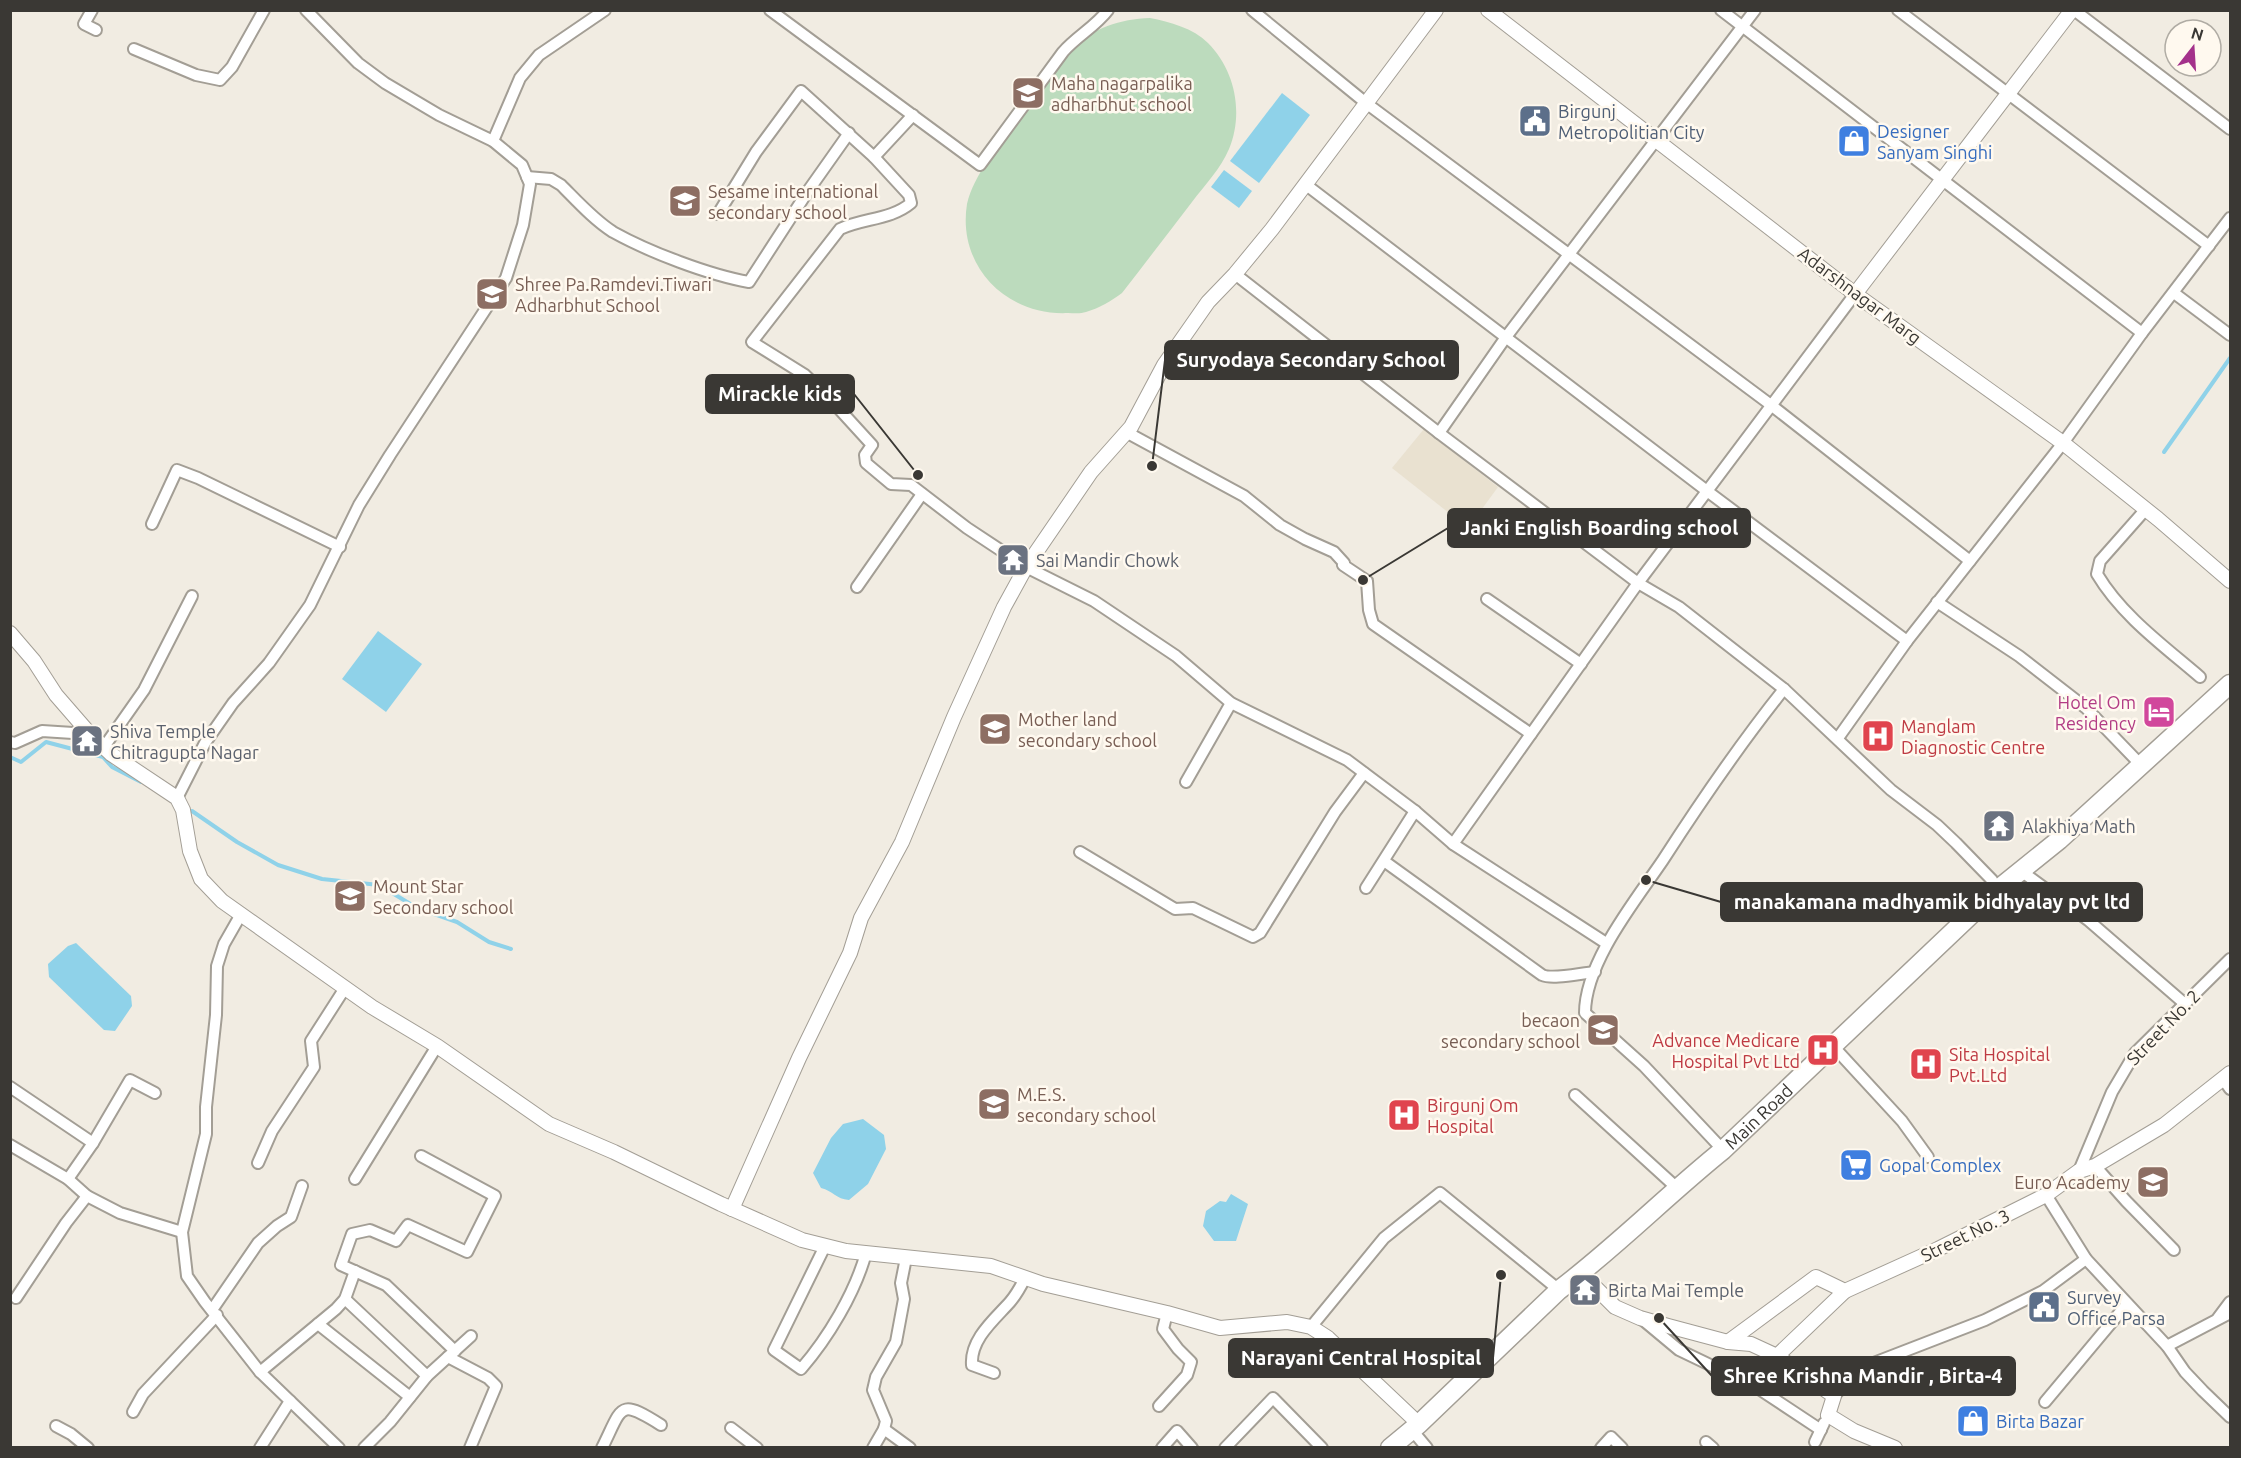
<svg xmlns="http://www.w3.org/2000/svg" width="2241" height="1458" viewBox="0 0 2241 1458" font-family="Ubuntu,sans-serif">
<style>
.built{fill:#e9e1d0}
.garden{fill:#bcdbbd}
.water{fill:#8fd2e9}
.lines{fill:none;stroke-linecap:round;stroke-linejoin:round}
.stream{stroke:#8fd2e9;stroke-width:4}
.minor-casing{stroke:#a39e95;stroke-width:14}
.tertiary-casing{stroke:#a39e95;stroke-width:16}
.primary-casing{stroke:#a39e95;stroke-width:21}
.minor{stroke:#fff;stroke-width:10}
.tertiary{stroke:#fff;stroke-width:14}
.primary{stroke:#fff;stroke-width:18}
.labels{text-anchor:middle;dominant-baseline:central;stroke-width:5;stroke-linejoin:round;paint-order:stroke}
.education-label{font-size:18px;fill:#785e54;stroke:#fff9ef;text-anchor:start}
.service-label{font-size:18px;fill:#4e5e75;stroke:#fff9ef;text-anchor:start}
.shop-label{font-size:18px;fill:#366cbe;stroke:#fff9ef;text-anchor:start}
.street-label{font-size:18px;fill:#3a3834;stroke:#fff9ef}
.worship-label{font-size:18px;fill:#5b616d;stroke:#fff9ef;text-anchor:start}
.hotel-label{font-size:18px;fill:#b23c85;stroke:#fff9ef;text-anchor:end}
.health-label{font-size:18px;fill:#be3a42;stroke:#fff9ef;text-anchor:start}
.leader{fill:none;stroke:#3a3834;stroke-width:2}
.callout-dot{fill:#3a3834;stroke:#fff9ef;stroke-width:2}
.callout{fill:#3a3834;stroke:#3a3834;stroke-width:2}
.callout-label{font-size:20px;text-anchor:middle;font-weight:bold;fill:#fff}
</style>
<rect width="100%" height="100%" fill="#f1ece2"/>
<!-- built -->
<path class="built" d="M 1424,429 L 1498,487 L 1468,528 L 1392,468 Z"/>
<!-- garden -->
<path class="garden" d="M 1150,18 C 1170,22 1193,28 1208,43 C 1235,70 1244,113 1229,149 C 1221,168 1205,185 1192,202 C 1169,232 1146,262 1122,293 C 1111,301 1100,308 1086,312 C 1080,314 1074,313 1068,313 C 1006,316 957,266 967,204 C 970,189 979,175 986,162 L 1071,49 C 1093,28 1120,19 1150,18 Z"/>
<!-- water -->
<g class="water">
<path d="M 1282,93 L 1310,115 L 1259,183 L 1230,161 Z"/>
<path d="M 1224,170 L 1252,191 L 1239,208 L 1211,187 Z"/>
<path d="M 378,631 L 422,664 L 386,712 L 342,679 Z"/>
<path d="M 76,943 L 131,996 L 132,1006 L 115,1031 L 104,1030 L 49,977 L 48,964 L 68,946 Z"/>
<path d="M 863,1119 L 884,1135 L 886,1149 L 868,1184 L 849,1200 C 836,1199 833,1191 821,1188 L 813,1173 L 831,1138 L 843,1124 Z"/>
<path d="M 1231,1194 L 1248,1204 L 1236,1241 L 1214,1241 L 1203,1226 L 1206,1211 L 1220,1201 L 1226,1202 Z"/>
</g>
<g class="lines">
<!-- stream -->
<g class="stream">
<path d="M 2164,452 L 2230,358"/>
<path d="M 10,757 L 21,762 L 46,742 L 103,757 L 112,767 L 141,782"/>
<path d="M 192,811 L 237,842 L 278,865 L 322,879 L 379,885 L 417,908 L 457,922 L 489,942 L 511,949"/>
</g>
<!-- minor casing -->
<g class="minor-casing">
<g id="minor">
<path d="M 92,10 L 84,24 L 96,30"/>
<path d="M 770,10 L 980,165 L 1063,52 C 1077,36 1095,27 1108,10"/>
<path d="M 1252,10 L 1366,103 L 1771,405 L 1970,561"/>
<path d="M 1721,10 L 2142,333"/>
<path d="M 1898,10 L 2209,246"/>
<path d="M 2074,10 L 2230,129"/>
<path d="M 134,49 L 196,75 L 220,80 L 232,67 L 264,10"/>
<path d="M 493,141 L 520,78 L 539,55 L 605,10"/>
<path d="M 874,157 L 909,195 L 911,203 C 891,220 863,218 840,229 L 752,342 L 805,375 L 830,399 L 872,445 L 865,455 L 866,463 L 891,484 L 911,485 L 967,528 L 1026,567 L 1094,601 L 1176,656 L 1231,703 L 1347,760 L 1415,811 L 1453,844 L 1606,943"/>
<path d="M 527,177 L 551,179 L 561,185 C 577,201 594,220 613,232 C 649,252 709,275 749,282 L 808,191 L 849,133"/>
<path d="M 1305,184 L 1707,491 L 1907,641"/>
<path d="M 718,214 L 756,152 L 801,91 L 874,157 L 913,115"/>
<path d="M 1235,274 L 1439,433 L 1638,583 L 1679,607 L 1784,689 L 1891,790 L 1937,825 L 1956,843 L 1992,880 L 1997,890"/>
<path d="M 2174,293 L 2230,335"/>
<path d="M 1126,432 L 1244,496 L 1280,525 L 1305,539 L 1334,552 L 1344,563 L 1343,565 L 1367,581 L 1369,610 L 1373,624 L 1531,734"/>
<path d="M 1439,433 L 1506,337 L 1755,10"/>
<path d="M 2146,509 L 2100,561 L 2097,574 C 2122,616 2164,646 2200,677"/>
<path d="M 152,524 L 177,470 L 198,478 L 340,547"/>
<path d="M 857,587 L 922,494"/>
<path d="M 1487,599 L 1581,664"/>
<path d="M 1937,602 L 2019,656 L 2086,708 L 2141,765"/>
<path d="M 1838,738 L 1907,641 L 2063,443 L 2142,333 L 2230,218"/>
<path d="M 10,742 L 15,743 L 42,731 L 73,733 L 86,729"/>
<path d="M 104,747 L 144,690 L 192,596"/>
<path d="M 1186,782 L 1231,703"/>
<path d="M 177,798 L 205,743 L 233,703 L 269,663 L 310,605 L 359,505 L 390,455 L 506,278 L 523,225 L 530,184 L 522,165 L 493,141 L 439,115 L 385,83 L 358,63 L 306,10"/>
<path d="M 1453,844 L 1638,583 L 1855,294"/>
<path d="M 1080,852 L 1175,909 L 1193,908 L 1253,937 L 1260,933 L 1335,812 L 1364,773"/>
<path d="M 1384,861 L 1542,975 C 1553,980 1581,973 1595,972"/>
<path d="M 2021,871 L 2088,920 L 2185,1004"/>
<path d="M 1366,888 L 1415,811"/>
<path d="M 240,916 L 224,944 L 217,966 L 216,1015 L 206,1107 L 206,1134 L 182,1232 L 187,1276 L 205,1302 L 260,1372 L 339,1448"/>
<path d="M 1832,1045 L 1902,1121 L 1928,1157"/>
<path d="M 2223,1079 L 2230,1089"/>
<path d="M 10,1087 L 93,1143"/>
<path d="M 1575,1095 L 1677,1188"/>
<path d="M 10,1145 L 68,1179 L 87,1196 L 120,1213 L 182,1232"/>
<path d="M 1723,1150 L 1644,1066 L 1585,1013 C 1585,962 1636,900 1663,860 C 1701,801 1740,744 1784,689"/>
<path d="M 421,1156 L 495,1196 L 467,1252 L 408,1225 L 396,1241 L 370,1230 L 352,1234 L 341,1265 L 386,1285 L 455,1351"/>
<path d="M 258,1163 L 272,1131 L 314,1067 L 311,1041 L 345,988"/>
<path d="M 2095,1166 L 2126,1201 L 2174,1250"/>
<path d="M 2079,1171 L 2112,1092 L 2135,1053 L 2230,959"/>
<path d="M 68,1179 L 93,1143 L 130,1080 L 155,1093"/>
<path d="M 355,1179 L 437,1046"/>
<path d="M 2046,1195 L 2086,1259 L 2167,1346 L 2185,1372 L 2203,1391 L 2230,1417"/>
<path d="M 825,1246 L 774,1350 L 801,1369 C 828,1338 855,1293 866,1253"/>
<path d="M 16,1298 L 66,1223 L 87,1196"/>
<path d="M 345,1299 L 427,1376"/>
<path d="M 212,1310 L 258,1243 L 277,1226 L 291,1217 L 302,1186"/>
<path d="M 2218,1318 L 2230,1302"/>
<path d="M 1643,1320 L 1679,1350 L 1756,1387 L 1821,1430"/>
<path d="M 318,1324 L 410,1397"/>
<path d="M 1311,1327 L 1384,1238 L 1440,1193 L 1559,1290"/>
<path d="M 2167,1346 L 2230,1313"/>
<path d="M 448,1357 L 488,1378 L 496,1386 L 470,1448"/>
<path d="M 260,1372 L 336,1309 L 345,1299 L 355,1271"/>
<path d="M 994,1373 L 972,1365 C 970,1339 995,1319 1010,1302 C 1016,1295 1021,1286 1025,1278"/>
<path d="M 1834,1396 L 1853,1375 L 1866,1366 L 1985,1320 L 2043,1291 L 2086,1259"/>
<path d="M 2045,1402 L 2127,1304"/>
<path d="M 1159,1406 L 1187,1375 L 1191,1362 L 1178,1349 L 1163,1329 L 1167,1313"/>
<path d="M 133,1412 L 143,1394 L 217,1315"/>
<path d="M 56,1426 L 71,1434 L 88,1448"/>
<path d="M 731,1428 L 757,1448"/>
<path d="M 884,1429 L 886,1421 L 873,1390 L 876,1377 L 896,1342 L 904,1299 L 901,1283 L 906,1258"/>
<path d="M 1412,1430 L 1427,1448"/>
<path d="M 1706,1442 L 1713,1448"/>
<path d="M 1815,1442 L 1824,1423"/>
<path d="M 260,1448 L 290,1401"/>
<path d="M 364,1448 L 390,1422 L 427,1376 L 471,1336"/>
<path d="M 602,1448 C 623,1406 618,1398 661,1425"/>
<path d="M 873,1448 L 884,1429 L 910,1448"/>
<path d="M 1162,1448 L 1177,1431 L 1192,1448"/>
<path d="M 1225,1448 L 1273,1398 L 1322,1448"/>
<path d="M 1601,1448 L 1611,1437 L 1622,1448"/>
</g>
</g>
<!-- tertiary casing -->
<g class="tertiary-casing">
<g id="tertiary">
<path d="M 1488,10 L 1855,294 L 2063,443 L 2158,519 L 2230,581"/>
<path d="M 1855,294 L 2072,10"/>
<path d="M 10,633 L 34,661 L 56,695 L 89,733 L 111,754 L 177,798 L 183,810 L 190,851 L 201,879 L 222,901 L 372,1007 L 437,1046 L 549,1124 L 614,1152 L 721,1204 L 802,1240 L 846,1251 L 991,1266 L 1043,1284 L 1167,1313 L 1220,1328 L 1287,1322 L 1311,1327 L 1328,1338 L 1419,1424"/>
<path d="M 732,1209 L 799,1058 L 850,953 L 861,918 L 902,842 L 954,717 L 1004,607 L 1026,567 L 1091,472 L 1131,427 L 1164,365 L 1208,302 L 1235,274 L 1272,229 L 1436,10"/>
<path d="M 1581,1273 L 1615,1307 L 1640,1318 L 1668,1326 L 1728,1342 L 1751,1344 L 1777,1356 L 1834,1396 L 1828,1415 L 1854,1431 L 1895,1448"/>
<path d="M 1728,1342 L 1816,1277 L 1845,1291 L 1938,1249 L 2046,1195 L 2079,1171 L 2095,1166 L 2164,1125 L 2230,1073"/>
<path d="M 1777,1356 L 1845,1291"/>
</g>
</g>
<!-- primary casing -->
<g class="primary-casing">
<g id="primary">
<path id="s1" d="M 1390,1448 L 1419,1424 L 1559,1290 C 1616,1247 1667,1195 1723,1150 L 1997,890 L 2059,840 L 2230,684"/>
</g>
</g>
<!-- minor -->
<use href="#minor" class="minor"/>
<!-- tertiary -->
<use href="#tertiary" class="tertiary"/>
<!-- primary -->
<use href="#primary" class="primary"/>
</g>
<!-- icons -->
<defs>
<g id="school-square" transform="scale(1.725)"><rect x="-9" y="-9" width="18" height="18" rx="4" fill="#8d6e63" stroke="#fff9ef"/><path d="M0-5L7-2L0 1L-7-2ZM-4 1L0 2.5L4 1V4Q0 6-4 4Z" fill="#fff"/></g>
<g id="civic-square" transform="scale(1.725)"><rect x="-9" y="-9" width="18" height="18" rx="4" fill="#5c6f8a" stroke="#fff9ef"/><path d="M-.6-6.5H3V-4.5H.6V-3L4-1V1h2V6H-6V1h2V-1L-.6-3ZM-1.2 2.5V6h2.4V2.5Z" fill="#fff"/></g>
<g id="shop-square" transform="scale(1.725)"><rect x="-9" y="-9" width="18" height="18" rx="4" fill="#3f7fe0" stroke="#fff9ef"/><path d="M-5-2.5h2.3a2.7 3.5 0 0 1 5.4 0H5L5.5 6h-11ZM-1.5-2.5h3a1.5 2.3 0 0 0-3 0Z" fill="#fff"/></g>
<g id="temple-square" transform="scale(1.725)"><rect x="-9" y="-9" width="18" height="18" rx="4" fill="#6b7280" stroke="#fff9ef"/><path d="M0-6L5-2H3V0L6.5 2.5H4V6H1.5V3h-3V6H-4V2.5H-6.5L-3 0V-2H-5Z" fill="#fff"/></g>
<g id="hotel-square" transform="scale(1.725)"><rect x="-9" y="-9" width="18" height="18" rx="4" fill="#d1479c" stroke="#fff9ef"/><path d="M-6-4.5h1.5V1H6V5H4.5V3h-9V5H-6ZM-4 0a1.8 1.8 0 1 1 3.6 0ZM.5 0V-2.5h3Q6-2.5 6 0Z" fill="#fff"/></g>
<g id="hospital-square" transform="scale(1.725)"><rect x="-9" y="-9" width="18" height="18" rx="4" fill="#e0444e" stroke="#fff9ef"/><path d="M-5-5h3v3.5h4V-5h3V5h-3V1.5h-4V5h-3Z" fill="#fff"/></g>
<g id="supermarket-square" transform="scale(1.725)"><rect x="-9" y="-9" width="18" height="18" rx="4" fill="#3f7fe0" stroke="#fff9ef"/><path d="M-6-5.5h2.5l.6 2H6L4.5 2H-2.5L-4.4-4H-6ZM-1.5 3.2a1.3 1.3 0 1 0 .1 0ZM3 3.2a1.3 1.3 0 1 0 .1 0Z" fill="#fff"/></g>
</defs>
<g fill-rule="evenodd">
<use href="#school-square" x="1028" y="93"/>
<use href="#civic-square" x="1535" y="121"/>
<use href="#shop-square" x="1854" y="141"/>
<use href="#school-square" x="685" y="201"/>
<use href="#school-square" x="492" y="294"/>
<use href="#temple-square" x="1013" y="560"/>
<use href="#hotel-square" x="2159" y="712"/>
<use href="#school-square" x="995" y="729"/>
<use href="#hospital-square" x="1878" y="736"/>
<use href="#temple-square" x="87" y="741"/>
<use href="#temple-square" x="1999" y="826"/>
<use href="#school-square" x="350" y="896"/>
<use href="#school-square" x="1603" y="1030"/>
<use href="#hospital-square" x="1823" y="1050"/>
<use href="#hospital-square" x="1926" y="1064"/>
<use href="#school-square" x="994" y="1104"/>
<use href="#hospital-square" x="1404" y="1115"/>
<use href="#supermarket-square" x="1856" y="1165"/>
<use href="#school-square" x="2153" y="1182"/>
<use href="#temple-square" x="1585" y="1290"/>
<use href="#civic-square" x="2044" y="1307"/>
<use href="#shop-square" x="1973" y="1421"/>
</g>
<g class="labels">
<!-- education labels -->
<g class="education-label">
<text x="1051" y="83">Maha nagarpalika<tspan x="1051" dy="21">adharbhut school</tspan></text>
<text x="708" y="191">Sesame international<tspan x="708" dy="21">secondary school</tspan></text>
<text x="515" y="284">Shree Pa.Ramdevi.Tiwari<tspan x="515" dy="21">Adharbhut School</tspan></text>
<text x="1018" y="719">Mother land<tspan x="1018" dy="21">secondary school</tspan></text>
<text x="373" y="886">Mount Star<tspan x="373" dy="21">Secondary school</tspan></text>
<text x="1580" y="1020" text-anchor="end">becaon<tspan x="1580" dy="21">secondary school</tspan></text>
<text x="1017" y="1094">M.E.S.<tspan x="1017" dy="21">secondary school</tspan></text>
<text x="2130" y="1182" text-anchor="end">Euro Academy</text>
</g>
<!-- service labels -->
<g class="service-label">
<text x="1558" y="111">Birgunj<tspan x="1558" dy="21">Metropolitian City</tspan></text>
<text x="2067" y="1297">Survey<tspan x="2067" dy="21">Office Parsa</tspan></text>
</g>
<!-- shop labels -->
<g class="shop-label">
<text x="1877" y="131">Designer<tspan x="1877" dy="21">Sanyam Singhi</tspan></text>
<text x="1879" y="1165">Gopal Complex</text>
<text x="1996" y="1421">Birta Bazar</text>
</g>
<!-- street labels -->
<g class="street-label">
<text transform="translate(1860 295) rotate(37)">Adarshnagar Marg</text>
<text transform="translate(2163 1027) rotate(-46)">Street No. 2</text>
<text stroke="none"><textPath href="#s1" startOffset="496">Main Road</textPath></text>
<text transform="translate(1965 1235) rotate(-26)">Street No. 3</text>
</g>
<!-- worship labels -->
<g class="worship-label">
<text x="1036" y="560">Sai Mandir Chowk</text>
<text x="110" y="731">Shiva Temple<tspan x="110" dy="21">Chitragupta Nagar</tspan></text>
<text x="2022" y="826">Alakhiya Math</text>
<text x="1608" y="1290">Birta Mai Temple</text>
</g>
<!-- hotel labels -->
<g class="hotel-label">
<text x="2136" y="702">Hotel Om<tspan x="2136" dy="21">Residency</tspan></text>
</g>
<!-- health labels -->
<g class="health-label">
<text x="1901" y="726">Manglam<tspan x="1901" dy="21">Diagnostic Centre</tspan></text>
<text x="1800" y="1040" text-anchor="end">Advance Medicare<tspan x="1800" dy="21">Hospital Pvt Ltd</tspan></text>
<text x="1949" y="1054">Sita Hospital<tspan x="1949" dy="21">Pvt.Ltd</tspan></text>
<text x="1427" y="1105">Birgunj Om<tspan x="1427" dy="21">Hospital</tspan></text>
</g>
</g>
<!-- callouts -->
<path class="leader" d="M1152 466L1165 360M918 475L854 394M1363 580L1448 528M1646 880L1721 902M1501 1275L1493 1358M1659 1318L1712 1376"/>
<g class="callout-dot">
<circle cx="1152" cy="466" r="6"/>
<circle cx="918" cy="475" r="6"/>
<circle cx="1363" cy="580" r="6"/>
<circle cx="1646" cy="880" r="6"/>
<circle cx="1501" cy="1275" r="6"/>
<circle cx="1659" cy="1318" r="6"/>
</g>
<g class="callout">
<rect x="1165" y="341" width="293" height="38" rx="6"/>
<rect x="706" y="375" width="148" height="38" rx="6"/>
<rect x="1448" y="509" width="302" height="38" rx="6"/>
<rect x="1721" y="883" width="421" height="38" rx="6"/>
<rect x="1229" y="1339" width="264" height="38" rx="6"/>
<rect x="1712" y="1357" width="303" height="38" rx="6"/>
</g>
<g class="callout-label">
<text x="1311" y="367">Suryodaya Secondary School</text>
<text x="780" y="401">Mirackle kids</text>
<text x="1599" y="535">Janki English Boarding school</text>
<text x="1932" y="909">manakamana madhyamik bidhyalay pvt ltd</text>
<text x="1361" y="1365">Narayani Central Hospital</text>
<text x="1863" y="1383">Shree Krishna Mandir , Birta-4</text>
</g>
<!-- border -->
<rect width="2241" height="1458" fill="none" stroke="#3a3834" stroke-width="24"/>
<!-- north arrow -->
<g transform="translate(2193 48) rotate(17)"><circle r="28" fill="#fff9ef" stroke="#b0aca4" stroke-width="1.5"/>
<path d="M0-4.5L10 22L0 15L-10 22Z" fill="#a4318b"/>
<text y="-9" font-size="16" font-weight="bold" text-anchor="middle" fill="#3a3834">N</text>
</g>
</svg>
